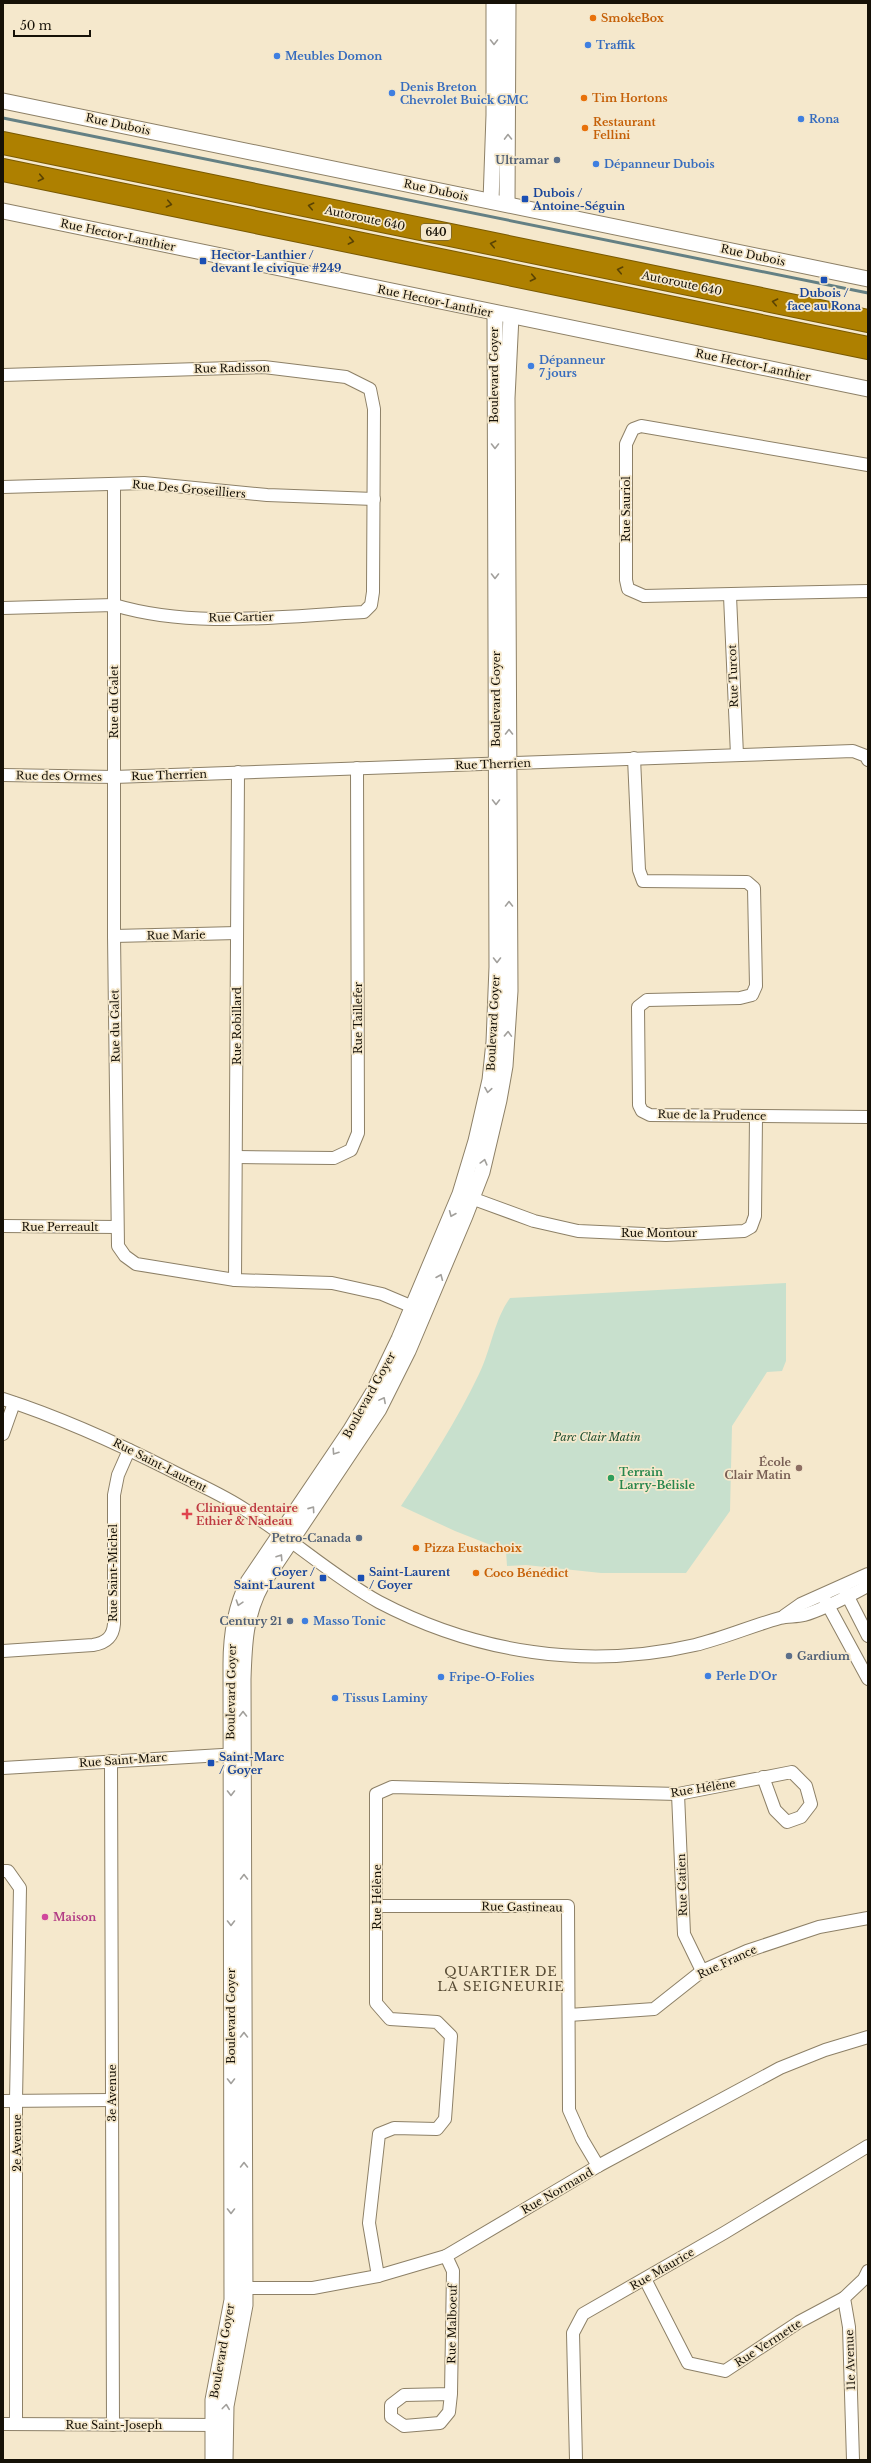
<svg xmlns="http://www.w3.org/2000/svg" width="871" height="2463" viewBox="0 0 871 2463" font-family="'Libre Baskerville',serif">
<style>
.park{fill:#c8e0cd}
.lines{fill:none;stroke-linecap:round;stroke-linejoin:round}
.stream{stroke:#648084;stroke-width:3}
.minor-casing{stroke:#8d8067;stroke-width:14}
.tertiary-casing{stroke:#8d8067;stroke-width:17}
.motorway-casing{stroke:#795902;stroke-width:24}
.minor{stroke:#fff;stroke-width:12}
.tertiary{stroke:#fff;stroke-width:15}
.motorway{stroke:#ae8000;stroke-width:22}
.oneway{stroke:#a2a09c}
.oneway2{stroke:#5a4304}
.food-dot{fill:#e8710a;stroke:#f5e8cc;stroke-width:1.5}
.shop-dot{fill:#3f7fe0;stroke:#f5e8cc;stroke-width:1.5}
.service-dot{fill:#5c6f8a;stroke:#f5e8cc;stroke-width:1.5}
.transit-dot{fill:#1a4fb4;stroke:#f5e8cc;stroke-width:1.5}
.education-dot{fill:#8d6e63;stroke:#f5e8cc;stroke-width:1.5}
.leisure-dot{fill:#2e9e5b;stroke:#f5e8cc;stroke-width:1.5}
.health-dot{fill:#e0444e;stroke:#f5e8cc;stroke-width:1.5}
.hotel-dot{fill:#d1479c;stroke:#f5e8cc;stroke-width:1.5}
.labels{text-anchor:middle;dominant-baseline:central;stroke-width:3.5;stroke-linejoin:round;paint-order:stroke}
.shield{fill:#f5e8cc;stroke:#595242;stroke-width:1}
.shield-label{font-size:10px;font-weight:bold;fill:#161107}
.food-label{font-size:11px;font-weight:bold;fill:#c56008;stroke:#f5e8cc;text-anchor:start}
.shop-label{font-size:11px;font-weight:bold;fill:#366cbe;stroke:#f5e8cc;text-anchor:start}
.street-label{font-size:11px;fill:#161107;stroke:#f5e8cc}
.service-label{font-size:11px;font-weight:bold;fill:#4e5e75;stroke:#f5e8cc;text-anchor:end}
.transit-label{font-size:11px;font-weight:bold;fill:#164399;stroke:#f5e8cc;text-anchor:start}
.park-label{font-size:11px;font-style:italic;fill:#1b4c2c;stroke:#f5e8cc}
.education-label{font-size:11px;font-weight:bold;fill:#785e54;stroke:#f5e8cc;text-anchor:end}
.leisure-label{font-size:11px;font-weight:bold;fill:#27864d;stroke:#f5e8cc;text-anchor:start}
.health-label{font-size:11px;font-weight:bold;fill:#be3a42;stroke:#f5e8cc;text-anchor:start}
.hotel-label{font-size:11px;font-weight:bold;fill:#b23c85;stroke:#f5e8cc;text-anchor:start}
.quarter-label{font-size:13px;letter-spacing:1px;fill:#584c35;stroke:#f5e8cc}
</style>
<rect width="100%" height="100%" fill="#f5e8cc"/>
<!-- park -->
<path class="park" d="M 786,1283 L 786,1361 L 782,1371 L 767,1372 L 732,1426 L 730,1511 L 686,1573 L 601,1573 L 526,1565 L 507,1566 L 506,1551 L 455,1531 L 401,1506 C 429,1464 457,1420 479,1374 C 491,1350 494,1320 510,1298 Z"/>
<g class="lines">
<!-- stream -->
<path class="stream" d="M 3,118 L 868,293"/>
<!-- minor casing -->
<g class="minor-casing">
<g id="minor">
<path d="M 3,375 L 264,367 L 346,377 L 370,389 L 374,409 L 373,592 L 371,605 L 364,612 C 282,616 194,629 114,605 L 3,608"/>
<path d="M 868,465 L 641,426 L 633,429 L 626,444 L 626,580 L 628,589 L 644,596 L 868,591"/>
<path d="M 114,484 L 114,936 L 118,1246 L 125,1256 L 136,1264 L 235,1280 L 332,1283 L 382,1294 L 420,1310"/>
<path d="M 3,487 L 144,483 L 267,495 L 374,499"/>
<path d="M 730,596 L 737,755"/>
<path d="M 634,758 L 639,870 L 643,881 L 747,882 L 754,888 L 756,986 L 752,995 L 740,998 L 647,1000 L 638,1007 L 639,1105 L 642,1111 L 650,1115 L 868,1117"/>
<path d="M 3,775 L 114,777 L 853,751 L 866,756 L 868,760"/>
<path d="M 114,936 L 237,933"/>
<path d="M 236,1157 L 334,1158 L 351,1150 L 358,1133 L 357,768"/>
<path d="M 463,1195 L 534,1221 L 578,1231 L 666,1235 L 744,1231 L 751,1227 L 755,1216 L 756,1116"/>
<path d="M 3,1226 L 117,1227"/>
<path d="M 235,1280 L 238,772"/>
<path d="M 3,1399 C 62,1418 117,1443 172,1471 C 197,1484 224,1495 247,1511 C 292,1539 332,1576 379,1602 C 476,1653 587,1670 695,1645 C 724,1638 751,1626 780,1618 C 788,1616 796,1617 804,1615 C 825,1609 848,1596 868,1586"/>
<path d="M 3,1434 L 14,1403"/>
<path d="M 844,1589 L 868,1636"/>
<path d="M 824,1598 L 868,1679"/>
<path d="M 784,1616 L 801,1604 L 868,1574"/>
<path d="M 3,1651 L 93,1645 C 106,1643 113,1637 114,1624 L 114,1495 L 118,1475 L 129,1450"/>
<path d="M 111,1761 L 113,2425"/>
<path d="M 3,1768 L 239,1754"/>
<path d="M 678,1794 L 684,1934 L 702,1971"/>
<path d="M 3,1871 L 8,1871 L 20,1888 L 16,2100 L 16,2424"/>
<path d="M 378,1906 L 568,1906 L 569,2110 L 582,2139 L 598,2166"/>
<path d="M 569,2015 L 654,2009 L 702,1971 L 747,1951 L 819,1927 L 868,1918"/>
<path d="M 3,2101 L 112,2100"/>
<path d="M 446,2256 L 453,2271 L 451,2394 L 449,2412 L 440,2423 L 404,2426 L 391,2417 L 391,2405 L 404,2395 L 451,2394"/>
<path d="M 378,2276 L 369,2223 L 379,2134 L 394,2128 L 437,2129 L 445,2119 L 451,2036 L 437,2022 L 390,2019 L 376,2003 L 376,1794 L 392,1787 L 678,1794 L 792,1772 L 806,1786 L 811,1804 L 801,1817 L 787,1822 L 775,1810 L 763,1777"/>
<path d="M 645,2279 L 688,2363 L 725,2371 L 799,2322 L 844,2298"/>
<path d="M 237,2288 L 313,2288 L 378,2276 L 446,2256 L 598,2166 L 780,2068 L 825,2050 L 868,2037"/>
<path d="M 3,2424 L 222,2425"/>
<path d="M 576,2460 L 573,2333 L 583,2314 L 724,2233 L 868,2146"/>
<path d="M 853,2460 L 849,2327 L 844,2298 L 864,2279 L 868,2271"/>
</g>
</g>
<!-- tertiary casing -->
<g class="tertiary-casing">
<g id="tertiary">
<path d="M 3,101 L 868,279"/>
<path d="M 491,201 L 494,115 L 494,3"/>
<path d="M 507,204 L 508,3"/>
<path d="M 3,211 L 868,389"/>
<path d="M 213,2460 L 213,2400 L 232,2300 L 231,1664 C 231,1635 235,1608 248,1582 L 350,1431 L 374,1391 L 399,1339 L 460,1194 L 476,1141 L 490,1080 L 494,1042 L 497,967 L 495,313"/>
<path d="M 225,2460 L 226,2406 L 245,2305 L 243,1679 C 244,1646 245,1614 262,1584 L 379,1409 L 408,1351 L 465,1216 L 482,1172 L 499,1100 L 505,1066 L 510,991 L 507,398 L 511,316"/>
</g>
</g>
<!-- motorway casing -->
<g class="motorway-casing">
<g id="motorway">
<path d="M 3,143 L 868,321"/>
<path d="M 3,170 L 868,348"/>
</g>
</g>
<!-- minor -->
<use href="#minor" class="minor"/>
<!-- tertiary -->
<use href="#tertiary" class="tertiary"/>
<!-- motorway -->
<use href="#motorway" class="motorway"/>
</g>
<!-- one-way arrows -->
<defs><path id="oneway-chevron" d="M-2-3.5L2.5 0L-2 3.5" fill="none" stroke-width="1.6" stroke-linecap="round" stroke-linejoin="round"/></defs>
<g class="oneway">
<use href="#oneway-chevron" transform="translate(494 42) rotate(90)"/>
<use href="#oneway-chevron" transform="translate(508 137) rotate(-91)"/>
<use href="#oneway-chevron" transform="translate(495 446) rotate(90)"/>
<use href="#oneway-chevron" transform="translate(495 576) rotate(90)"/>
<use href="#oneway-chevron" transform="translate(509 732) rotate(-90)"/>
<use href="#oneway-chevron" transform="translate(496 802) rotate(90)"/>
<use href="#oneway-chevron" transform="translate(509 904) rotate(-90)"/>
<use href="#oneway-chevron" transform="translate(497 960) rotate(90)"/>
<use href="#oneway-chevron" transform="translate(508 1034) rotate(-88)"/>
<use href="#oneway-chevron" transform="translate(488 1090) rotate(99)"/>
<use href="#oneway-chevron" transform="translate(484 1162) rotate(-75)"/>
<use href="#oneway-chevron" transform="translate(452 1214) rotate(113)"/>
<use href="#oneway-chevron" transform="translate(440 1277) rotate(-67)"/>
<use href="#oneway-chevron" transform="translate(383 1400) rotate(-62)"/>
<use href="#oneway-chevron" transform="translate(335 1452) rotate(124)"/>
<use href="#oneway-chevron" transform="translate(312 1509) rotate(-55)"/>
<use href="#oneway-chevron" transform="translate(280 1557) rotate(-57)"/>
<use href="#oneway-chevron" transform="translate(239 1603) rotate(108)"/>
<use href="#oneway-chevron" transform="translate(243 1714) rotate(-90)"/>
<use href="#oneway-chevron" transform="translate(231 1793) rotate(90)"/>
<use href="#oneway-chevron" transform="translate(244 1877) rotate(-90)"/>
<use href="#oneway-chevron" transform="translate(231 1923) rotate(90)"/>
<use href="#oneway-chevron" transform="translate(244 2035) rotate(-90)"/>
<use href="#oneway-chevron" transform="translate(231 2081) rotate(90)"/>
<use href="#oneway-chevron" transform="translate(244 2165) rotate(-90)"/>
<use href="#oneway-chevron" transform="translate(231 2211) rotate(90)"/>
<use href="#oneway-chevron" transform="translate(226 2407) rotate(-83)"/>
</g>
<g class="oneway2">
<use href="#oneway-chevron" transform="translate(41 178) rotate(12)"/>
<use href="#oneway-chevron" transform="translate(169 204) rotate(12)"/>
<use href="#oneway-chevron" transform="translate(311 206) rotate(-168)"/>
<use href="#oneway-chevron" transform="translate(351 241) rotate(11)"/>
<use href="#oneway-chevron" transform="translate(493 244) rotate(-168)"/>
<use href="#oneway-chevron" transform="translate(620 270) rotate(-168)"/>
<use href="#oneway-chevron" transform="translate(533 278) rotate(12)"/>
<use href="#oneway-chevron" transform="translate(775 302) rotate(-168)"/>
</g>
<!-- markers -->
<g class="food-dot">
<circle cx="593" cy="18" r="4"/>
<circle cx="584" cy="98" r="4"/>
<circle cx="585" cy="128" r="4"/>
<circle cx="416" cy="1548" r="4"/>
<circle cx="476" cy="1573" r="4"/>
</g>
<g class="shop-dot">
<circle cx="588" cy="45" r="4"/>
<circle cx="277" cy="56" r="4"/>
<circle cx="392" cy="93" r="4"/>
<circle cx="801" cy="119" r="4"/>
<circle cx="596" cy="164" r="4"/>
<circle cx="531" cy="366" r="4"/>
<circle cx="305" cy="1621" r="4"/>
<circle cx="708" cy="1676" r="4"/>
<circle cx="441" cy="1677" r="4"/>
<circle cx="335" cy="1698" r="4"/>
</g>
<g class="service-dot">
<circle cx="557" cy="160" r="4"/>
<circle cx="359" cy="1538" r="4"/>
<circle cx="290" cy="1621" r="4"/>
<circle cx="789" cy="1656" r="4"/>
</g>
<g class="transit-dot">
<rect x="521" y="195" width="8" height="8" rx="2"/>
<rect x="199" y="257" width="8" height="8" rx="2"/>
<rect x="820" y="276" width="8" height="8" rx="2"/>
<rect x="319" y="1574" width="8" height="8" rx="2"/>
<rect x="357" y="1574" width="8" height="8" rx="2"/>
<rect x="207" y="1759" width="8" height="8" rx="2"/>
</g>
<circle class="education-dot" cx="799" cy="1468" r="4"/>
<circle class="leisure-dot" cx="611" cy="1478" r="4"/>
<path class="health-dot" d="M185 1508h4v4h4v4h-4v4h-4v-4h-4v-4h4z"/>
<circle class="hotel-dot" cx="45" cy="1917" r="4"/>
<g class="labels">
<!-- shield labels -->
<rect class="shield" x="421" y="224" width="30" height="16" rx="3"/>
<g class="shield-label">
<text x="436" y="232">640</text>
</g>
<!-- food labels -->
<g class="food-label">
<text x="601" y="18">SmokeBox</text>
<text x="592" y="98">Tim Hortons</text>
<text x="593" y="122">Restaurant<tspan x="593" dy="13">Fellini</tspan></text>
<text x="424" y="1548">Pizza Eustachoix</text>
<text x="484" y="1573">Coco Bénédict</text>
</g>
<!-- shop labels -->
<g class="shop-label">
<text x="596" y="45">Traffik</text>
<text x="285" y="56">Meubles Domon</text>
<text x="400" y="87">Denis Breton<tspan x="400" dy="13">Chevrolet Buick GMC</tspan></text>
<text x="809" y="119">Rona</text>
<text x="604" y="164">Dépanneur Dubois</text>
<text x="539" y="360">Dépanneur<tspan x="539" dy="13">7 jours</tspan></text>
<text x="313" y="1621">Masso Tonic</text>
<text x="716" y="1676">Perle D'Or</text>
<text x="449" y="1677">Fripe-O-Folies</text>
<text x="343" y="1698">Tissus Laminy</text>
</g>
<!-- street labels -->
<g class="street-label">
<text transform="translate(118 124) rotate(12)">Rue Dubois</text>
<text transform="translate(436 190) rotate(12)">Rue Dubois</text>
<text transform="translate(365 218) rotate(12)">Autoroute 640</text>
<text transform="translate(118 235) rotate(12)">Rue Hector-Lanthier</text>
<text transform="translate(753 255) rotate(12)">Rue Dubois</text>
<text transform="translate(682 283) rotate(12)">Autoroute 640</text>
<text transform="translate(435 301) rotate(12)">Rue Hector-Lanthier</text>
<text transform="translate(753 365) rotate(12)">Rue Hector-Lanthier</text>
<text transform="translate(232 368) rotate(-1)">Rue Radisson</text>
<text transform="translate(494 375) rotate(-90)">Boulevard Goyer</text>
<text transform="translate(189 489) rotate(5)">Rue Des Groseilliers</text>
<text transform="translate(626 509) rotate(-90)">Rue Sauriol</text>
<text transform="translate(241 617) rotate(-1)">Rue Cartier</text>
<text transform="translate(733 676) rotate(-92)">Rue Turcot</text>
<text transform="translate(496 699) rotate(-90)">Boulevard Goyer</text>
<text transform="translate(114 702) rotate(-90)">Rue du Galet</text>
<text transform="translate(493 764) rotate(-2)">Rue Therrien</text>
<text transform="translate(169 775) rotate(-2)">Rue Therrien</text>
<text transform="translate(59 776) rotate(1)">Rue des Ormes</text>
<text transform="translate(176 935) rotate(-1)">Rue Marie</text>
<text transform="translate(358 1018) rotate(-90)">Rue Taillefer</text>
<text transform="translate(493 1023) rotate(-87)">Boulevard Goyer</text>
<text transform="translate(115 1026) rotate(-91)">Rue du Galet</text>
<text transform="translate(237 1026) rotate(-90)">Rue Robillard</text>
<text transform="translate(712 1115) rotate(1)">Rue de la Prudence</text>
<text x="60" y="1227">Rue Perreault</text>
<text x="659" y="1233">Rue Montour</text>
<text transform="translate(369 1395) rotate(-61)">Boulevard Goyer</text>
<text transform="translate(160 1465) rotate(27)">Rue Saint-Laurent</text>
<text transform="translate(113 1573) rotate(-90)">Rue Saint-Michel</text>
<text transform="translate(231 1692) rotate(-89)">Boulevard Goyer</text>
<text transform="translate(123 1760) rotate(-4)">Rue Saint-Marc</text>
<text transform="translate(703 1788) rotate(-9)">Rue Hélène</text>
<text transform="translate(682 1885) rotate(-92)">Rue Gatien</text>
<text transform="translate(377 1897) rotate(-90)">Rue Hélène</text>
<text transform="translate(522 1907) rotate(1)">Rue Gastineau</text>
<text transform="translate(727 1962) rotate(-25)">Rue France</text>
<text transform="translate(231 2016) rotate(-90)">Boulevard Goyer</text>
<text transform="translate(112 2093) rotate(-90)">3e Avenue</text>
<text transform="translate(17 2143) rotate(-90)">2e Avenue</text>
<text transform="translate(557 2191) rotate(-30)">Rue Normand</text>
<text transform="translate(662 2269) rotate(-30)">Rue Maurice</text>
<text transform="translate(452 2324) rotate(-89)">Rue Malboeuf</text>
<text transform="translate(768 2343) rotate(-33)">Rue Vermette</text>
<text transform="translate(222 2351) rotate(-80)">Boulevard Goyer</text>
<text transform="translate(850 2360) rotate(-92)">11e Avenue</text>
<text x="114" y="2425">Rue Saint-Joseph</text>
</g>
<!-- service labels -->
<g class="service-label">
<text x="549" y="160">Ultramar</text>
<text x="351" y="1538">Petro-Canada</text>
<text x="282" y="1621">Century 21</text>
<text x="797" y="1656" text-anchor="start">Gardium</text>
</g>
<!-- transit labels -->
<g class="transit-label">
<text x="533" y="193">Dubois /<tspan x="533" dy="13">Antoine-Séguin</tspan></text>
<text x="211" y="255">Hector-Lanthier /<tspan x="211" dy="13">devant le civique #249</tspan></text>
<text x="824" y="293" text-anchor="middle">Dubois /<tspan x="824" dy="13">face au Rona</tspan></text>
<text x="315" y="1572" text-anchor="end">Goyer /<tspan x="315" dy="13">Saint-Laurent</tspan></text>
<text x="369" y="1572">Saint-Laurent<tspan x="369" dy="13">/ Goyer</tspan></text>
<text x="219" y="1757">Saint-Marc<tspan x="219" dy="13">/ Goyer</tspan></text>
</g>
<!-- park labels -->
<g class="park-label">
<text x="597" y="1437">Parc Clair Matin</text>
</g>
<!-- education labels -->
<g class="education-label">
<text x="791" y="1462">École<tspan x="791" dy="13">Clair Matin</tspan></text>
</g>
<!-- leisure labels -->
<g class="leisure-label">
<text x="619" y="1472">Terrain<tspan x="619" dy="13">Larry-Bélisle</tspan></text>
</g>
<!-- health labels -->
<g class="health-label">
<text x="196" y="1508">Clinique dentaire<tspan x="196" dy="13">Ethier &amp; Nadeau</tspan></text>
</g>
<!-- hotel labels -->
<g class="hotel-label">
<text x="53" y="1917">Maison</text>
</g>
<!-- quarter labels -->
<g class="quarter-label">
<text x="501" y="1971">QUARTIER DE<tspan x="501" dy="15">LA SEIGNEURIE</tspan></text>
</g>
</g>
<!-- border -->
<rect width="871" height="2463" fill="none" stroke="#161107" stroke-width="8"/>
<!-- scale -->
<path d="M14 30v6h76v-6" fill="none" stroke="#161107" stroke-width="2"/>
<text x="20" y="30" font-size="12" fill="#161107" stroke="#f5e8cc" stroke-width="3" paint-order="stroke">50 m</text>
</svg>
